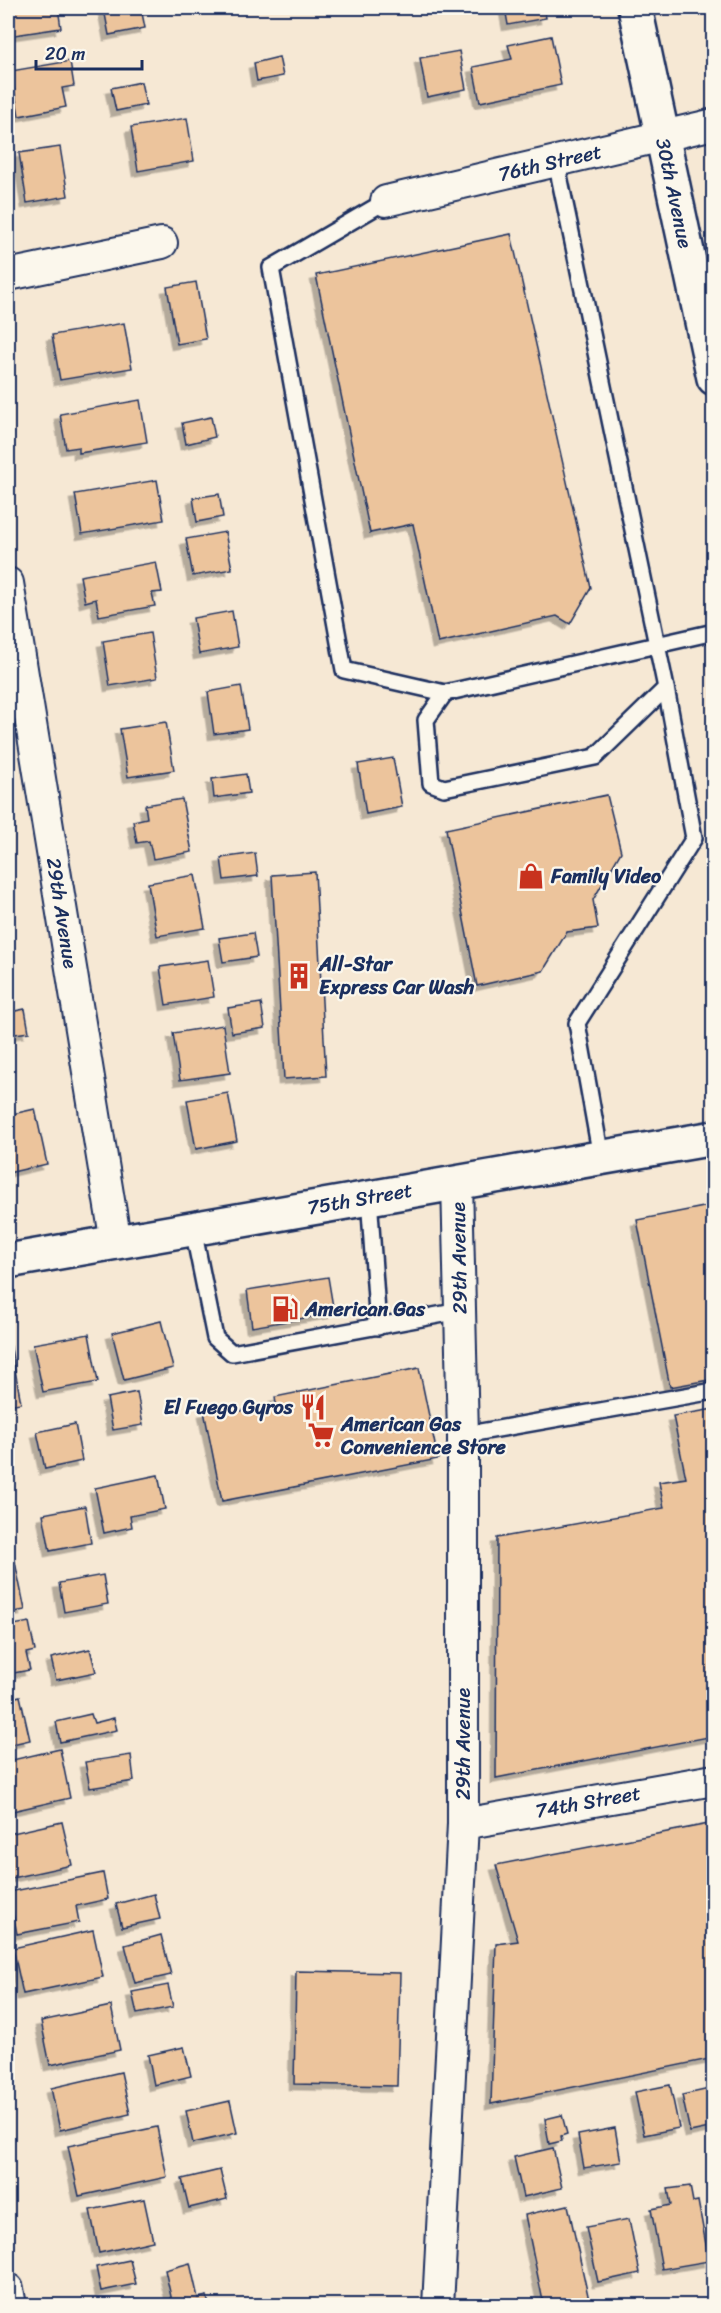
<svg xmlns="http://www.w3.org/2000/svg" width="721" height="2313" viewBox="0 0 721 2313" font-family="Sriracha,sans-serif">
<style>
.building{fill:#ecc49c;stroke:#1b2f5e;stroke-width:1.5;filter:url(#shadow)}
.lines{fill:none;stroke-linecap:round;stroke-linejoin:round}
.service-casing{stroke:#1b2f5e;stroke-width:20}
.minor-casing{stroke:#1b2f5e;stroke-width:34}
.tertiary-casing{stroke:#1b2f5e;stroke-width:38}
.service{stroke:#fbf7ec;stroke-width:15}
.minor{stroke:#fbf7ec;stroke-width:30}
.tertiary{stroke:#fbf7ec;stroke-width:33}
.labels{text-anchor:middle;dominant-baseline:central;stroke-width:4.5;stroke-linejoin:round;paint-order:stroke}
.street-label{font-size:20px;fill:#1b2f5e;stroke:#fbf7ec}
.poi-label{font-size:20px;font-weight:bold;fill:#1b2f5e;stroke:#fbf7ec;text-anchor:start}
</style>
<defs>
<filter id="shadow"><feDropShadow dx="-5.5" dy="5.5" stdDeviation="0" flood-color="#0004"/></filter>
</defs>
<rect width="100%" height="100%" fill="#f6e8d4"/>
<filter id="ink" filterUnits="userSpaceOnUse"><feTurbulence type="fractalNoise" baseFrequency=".0167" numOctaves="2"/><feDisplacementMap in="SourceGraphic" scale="12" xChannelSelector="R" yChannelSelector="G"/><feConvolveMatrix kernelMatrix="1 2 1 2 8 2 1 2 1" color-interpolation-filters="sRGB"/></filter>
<g filter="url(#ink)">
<!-- building -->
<g class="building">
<path d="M 8,8 L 58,8 L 61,28 L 8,36 Z"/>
<path d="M 114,8 L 141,8 L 145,28 L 109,35 L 104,9 Z"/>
<path d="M 505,8 L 544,8 L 546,18 L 508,25 Z"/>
<path d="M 551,36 L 561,85 L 480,102 L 473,67 L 512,59 L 508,45 Z"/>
<path d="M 459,51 L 466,89 L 427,97 L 420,58 Z"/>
<path d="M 279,57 L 283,76 L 257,81 L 254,63 Z"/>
<path d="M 70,61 L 74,86 L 62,88 L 66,107 L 19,116 L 11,71 Z"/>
<path d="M 141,82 L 146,105 L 116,111 L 111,88 Z"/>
<path d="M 187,118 L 194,161 L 138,171 L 131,127 Z"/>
<path d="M 60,147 L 68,196 L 27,203 L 19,153 Z"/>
<path d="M 511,234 L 591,588 L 570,624 L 557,616 L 438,643 L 413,524 L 370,533 L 316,275 Z"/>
<path d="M 196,282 L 206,339 L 177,344 L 167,287 Z"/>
<path d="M 124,323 L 132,368 L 60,380 L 52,335 Z"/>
<path d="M 140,400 L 147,442 L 79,453 L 79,447 L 66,449 L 60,414 Z"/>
<path d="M 211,417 L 215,437 L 186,444 L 182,423 Z"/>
<path d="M 157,480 L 164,520 L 82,534 L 75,494 Z"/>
<path d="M 219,494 L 223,517 L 197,522 L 193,498 Z"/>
<path d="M 225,532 L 232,569 L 193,576 L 186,539 Z"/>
<path d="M 156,562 L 162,592 L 152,593 L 155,606 L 99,616 L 96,599 L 85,602 L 80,576 Z"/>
<path d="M 232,611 L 238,647 L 199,654 L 193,618 Z"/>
<path d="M 150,633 L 157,678 L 110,686 L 103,641 Z"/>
<path d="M 241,686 L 248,729 L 214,734 L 208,692 Z"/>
<path d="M 166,722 L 174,770 L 128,777 L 120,729 Z"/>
<path d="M 393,758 L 402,807 L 366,814 L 358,764 Z"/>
<path d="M 246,774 L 249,793 L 214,798 L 212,779 Z"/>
<path d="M 607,795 L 621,852 L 593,900 L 598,928 L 567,932 L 543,971 L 477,986 L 446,829 Z"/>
<path d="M 182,799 L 192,852 L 153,859 L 149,841 L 137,843 L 133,821 L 147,818 L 145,805 Z"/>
<path d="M 255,853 L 258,876 L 224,880 L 221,858 Z"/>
<path d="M 315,872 L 326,1076 L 284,1079 L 272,875 Z"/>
<path d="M 195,875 L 205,928 L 157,936 L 148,883 Z"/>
<path d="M 253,933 L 257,957 L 223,962 L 219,938 Z"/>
<path d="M 208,960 L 214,997 L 166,1005 L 160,967 Z"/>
<path d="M 8,993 L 10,1012 L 25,1009 L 29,1032 L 8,1035 Z"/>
<path d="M 261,1003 L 265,1028 L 232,1033 L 228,1008 Z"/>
<path d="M 223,1025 L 230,1073 L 180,1080 L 173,1033 Z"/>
<path d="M 228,1093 L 237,1141 L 196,1149 L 187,1100 Z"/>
<path d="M 35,1109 L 47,1164 L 8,1173 L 8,1115 Z"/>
<path d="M 714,1205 L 714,1379 L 670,1387 L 637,1220 Z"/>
<path d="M 328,1277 L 334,1313 L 252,1327 L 247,1290 Z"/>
<path d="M 161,1321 L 173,1368 L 124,1380 L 112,1333 Z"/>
<path d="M 89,1334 L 98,1382 L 43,1392 L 33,1344 Z"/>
<path d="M 10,1343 L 21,1403 L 8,1405 L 8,1344 Z"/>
<path d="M 419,1368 L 438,1459 L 222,1501 L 204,1411 L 238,1405 L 239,1411 L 276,1404 L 275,1397 Z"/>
<path d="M 137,1392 L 143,1425 L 113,1430 L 107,1398 Z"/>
<path d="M 714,1409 L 714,1736 L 496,1778 L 497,1538 L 664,1508 L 659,1482 L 686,1478 L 673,1416 Z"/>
<path d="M 75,1424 L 82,1461 L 45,1469 L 37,1432 Z"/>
<path d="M 158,1475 L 165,1509 L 130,1516 L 132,1527 L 104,1533 L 95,1488 Z"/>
<path d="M 85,1506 L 91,1543 L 50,1551 L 43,1514 Z"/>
<path d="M 15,1562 L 25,1610 L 8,1613 L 8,1564 Z"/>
<path d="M 103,1575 L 108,1604 L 64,1612 L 59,1583 Z"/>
<path d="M 29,1622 L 35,1651 L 26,1653 L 30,1670 L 8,1674 L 8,1626 Z"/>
<path d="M 90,1649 L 96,1672 L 56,1680 L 51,1658 Z"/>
<path d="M 20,1696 L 30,1740 L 8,1745 L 8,1699 Z"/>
<path d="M 91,1714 L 94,1723 L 114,1718 L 117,1730 L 60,1742 L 56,1722 Z"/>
<path d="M 60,1749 L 70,1798 L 8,1812 L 8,1761 Z"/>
<path d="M 131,1755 L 134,1781 L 90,1788 L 85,1762 Z"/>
<path d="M 62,1822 L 72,1865 L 8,1879 L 8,1834 Z"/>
<path d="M 714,1823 L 714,2058 L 491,2104 L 496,1944 L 518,1941 L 496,1865 Z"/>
<path d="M 103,1873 L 108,1899 L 76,1906 L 79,1922 L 17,1934 L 9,1892 Z"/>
<path d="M 154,1894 L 160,1919 L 122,1927 L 116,1904 Z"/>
<path d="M 93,1930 L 103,1977 L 23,1994 L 13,1948 Z"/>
<path d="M 161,1935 L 171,1975 L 135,1983 L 125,1945 Z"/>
<path d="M 296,1971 L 400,1973 L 397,2086 L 294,2084 Z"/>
<path d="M 168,1985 L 173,2007 L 137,2014 L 132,1992 Z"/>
<path d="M 111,2006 L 120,2050 L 50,2065 L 41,2021 Z"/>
<path d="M 184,2047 L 191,2076 L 154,2085 L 148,2055 Z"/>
<path d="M 121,2072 L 130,2114 L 60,2130 L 51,2088 Z"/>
<path d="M 670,2085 L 679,2128 L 644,2135 L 635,2092 Z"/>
<path d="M 714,2088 L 714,2127 L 690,2132 L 682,2095 Z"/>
<path d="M 230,2101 L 237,2133 L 193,2143 L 186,2111 Z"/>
<path d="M 562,2115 L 567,2134 L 561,2136 L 562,2141 L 549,2144 L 545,2119 Z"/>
<path d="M 157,2127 L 167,2177 L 79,2196 L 68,2146 Z"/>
<path d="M 615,2128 L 621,2162 L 584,2168 L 578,2135 Z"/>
<path d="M 553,2148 L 562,2188 L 523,2197 L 514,2157 Z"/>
<path d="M 220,2170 L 227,2199 L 189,2208 L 182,2179 Z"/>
<path d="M 690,2186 L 693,2202 L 698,2201 L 709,2261 L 662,2269 L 651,2209 L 671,2205 L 668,2189 Z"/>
<path d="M 144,2199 L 153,2241 L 99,2253 L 90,2210 Z"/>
<path d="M 568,2205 L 589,2300 L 562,2306 L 544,2306 L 525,2215 Z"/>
<path d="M 629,2219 L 640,2273 L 598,2282 L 586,2227 Z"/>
<path d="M 130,2260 L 136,2284 L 101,2291 L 96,2267 Z"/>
<path d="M 190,2263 L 198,2298 L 207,2296 L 209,2306 L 160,2306 L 172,2301 L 165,2270 Z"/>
</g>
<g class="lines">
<!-- service casing -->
<g class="service-casing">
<g id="service">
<path d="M 556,161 L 666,688 L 694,838 L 577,1023 L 601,1157"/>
<path d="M 386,201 L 271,268 L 344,670 L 445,693"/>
<path d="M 666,688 L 595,757 L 444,788 L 431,783 L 426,720 L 445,693 L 714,632"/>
<path d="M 369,1197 L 378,1327"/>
<path d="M 193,1229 L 215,1338 L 232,1353 L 460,1311"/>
<path d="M 463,1435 L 714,1391"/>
</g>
</g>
<!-- minor casing -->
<g class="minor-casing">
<g id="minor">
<path d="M 386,201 L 714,124"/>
<path d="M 8,275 L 162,243"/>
<path d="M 8,583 L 116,1243"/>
<path d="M 463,1824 L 714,1780"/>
<path d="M 8,2289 L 11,2306"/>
<path d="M 438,2306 L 463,1824 L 463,1435 L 457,1182"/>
</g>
</g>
<!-- tertiary casing -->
<g class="tertiary-casing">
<g id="tertiary">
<path d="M 635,8 L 714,378"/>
<path d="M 8,1261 L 714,1138"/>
</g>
</g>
<!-- service -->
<use href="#service" class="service"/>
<!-- minor -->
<use href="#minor" class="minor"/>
<!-- tertiary -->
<use href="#tertiary" class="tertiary"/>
</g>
</g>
<!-- icons -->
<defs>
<g id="shop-bare" transform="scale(2.07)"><path d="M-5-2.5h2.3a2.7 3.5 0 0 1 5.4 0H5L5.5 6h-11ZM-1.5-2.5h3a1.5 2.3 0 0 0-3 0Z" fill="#c8321e" stroke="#fbf7ec" stroke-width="2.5" paint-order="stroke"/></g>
<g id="building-bare" transform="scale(2.07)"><path d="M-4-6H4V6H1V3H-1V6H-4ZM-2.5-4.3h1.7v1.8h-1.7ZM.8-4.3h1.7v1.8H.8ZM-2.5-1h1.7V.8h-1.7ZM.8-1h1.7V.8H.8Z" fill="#c8321e" stroke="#fbf7ec" stroke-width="2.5" paint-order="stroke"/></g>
<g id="fuel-bare" transform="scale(2.07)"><path d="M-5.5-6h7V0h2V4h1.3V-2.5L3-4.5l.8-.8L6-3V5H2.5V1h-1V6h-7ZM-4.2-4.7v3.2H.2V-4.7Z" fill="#c8321e" stroke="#fbf7ec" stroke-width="2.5" paint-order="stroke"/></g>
<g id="restaurant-bare" transform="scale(2.07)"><path d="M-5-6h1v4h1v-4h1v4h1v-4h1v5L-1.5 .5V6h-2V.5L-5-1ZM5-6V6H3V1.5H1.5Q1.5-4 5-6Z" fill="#c8321e" stroke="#fbf7ec" stroke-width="2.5" paint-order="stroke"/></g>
<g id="supermarket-bare" transform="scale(2.07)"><path d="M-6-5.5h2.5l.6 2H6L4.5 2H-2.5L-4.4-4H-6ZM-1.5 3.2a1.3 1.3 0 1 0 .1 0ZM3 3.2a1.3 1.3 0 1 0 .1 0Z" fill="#c8321e" stroke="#fbf7ec" stroke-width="2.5" paint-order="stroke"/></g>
</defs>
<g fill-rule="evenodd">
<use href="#shop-bare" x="531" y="876"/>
<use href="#building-bare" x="299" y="976"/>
<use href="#fuel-bare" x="285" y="1309"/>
<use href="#restaurant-bare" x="313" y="1407"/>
<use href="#supermarket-bare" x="321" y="1435"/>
</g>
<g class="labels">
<!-- street labels -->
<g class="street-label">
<text transform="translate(550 163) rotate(-13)">76th Street</text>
<text transform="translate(674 193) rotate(78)">30th Avenue</text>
<text transform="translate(62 913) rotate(81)">29th Avenue</text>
<text transform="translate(360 1199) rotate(-10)">75th Street</text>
<text transform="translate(459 1258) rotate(-91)">29th Avenue</text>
<text transform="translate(463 1744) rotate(-90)">29th Avenue</text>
<text transform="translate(588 1802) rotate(-10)">74th Street</text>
</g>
<!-- poi labels -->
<g class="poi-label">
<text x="551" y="876">Family Video</text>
<text x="319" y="964">All-Star<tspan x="319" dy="23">Express Car Wash</tspan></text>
<text x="305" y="1309">American Gas</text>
<text x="293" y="1407" text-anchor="end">El Fuego Gyros</text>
<text x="341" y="1424">American Gas<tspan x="341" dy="23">Convenience Store</tspan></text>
</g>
</g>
<!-- margin -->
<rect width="721" height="2313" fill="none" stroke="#fbf7ec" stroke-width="30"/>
<rect x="15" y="15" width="691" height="2283" fill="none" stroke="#1b2f5e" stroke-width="2" filter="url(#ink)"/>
<!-- scale -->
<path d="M36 60v9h106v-9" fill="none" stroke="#1b2f5e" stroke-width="3"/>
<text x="45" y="60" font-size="18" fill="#1b2f5e" stroke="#fbf7ec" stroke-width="4.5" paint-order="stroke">20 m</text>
</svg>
